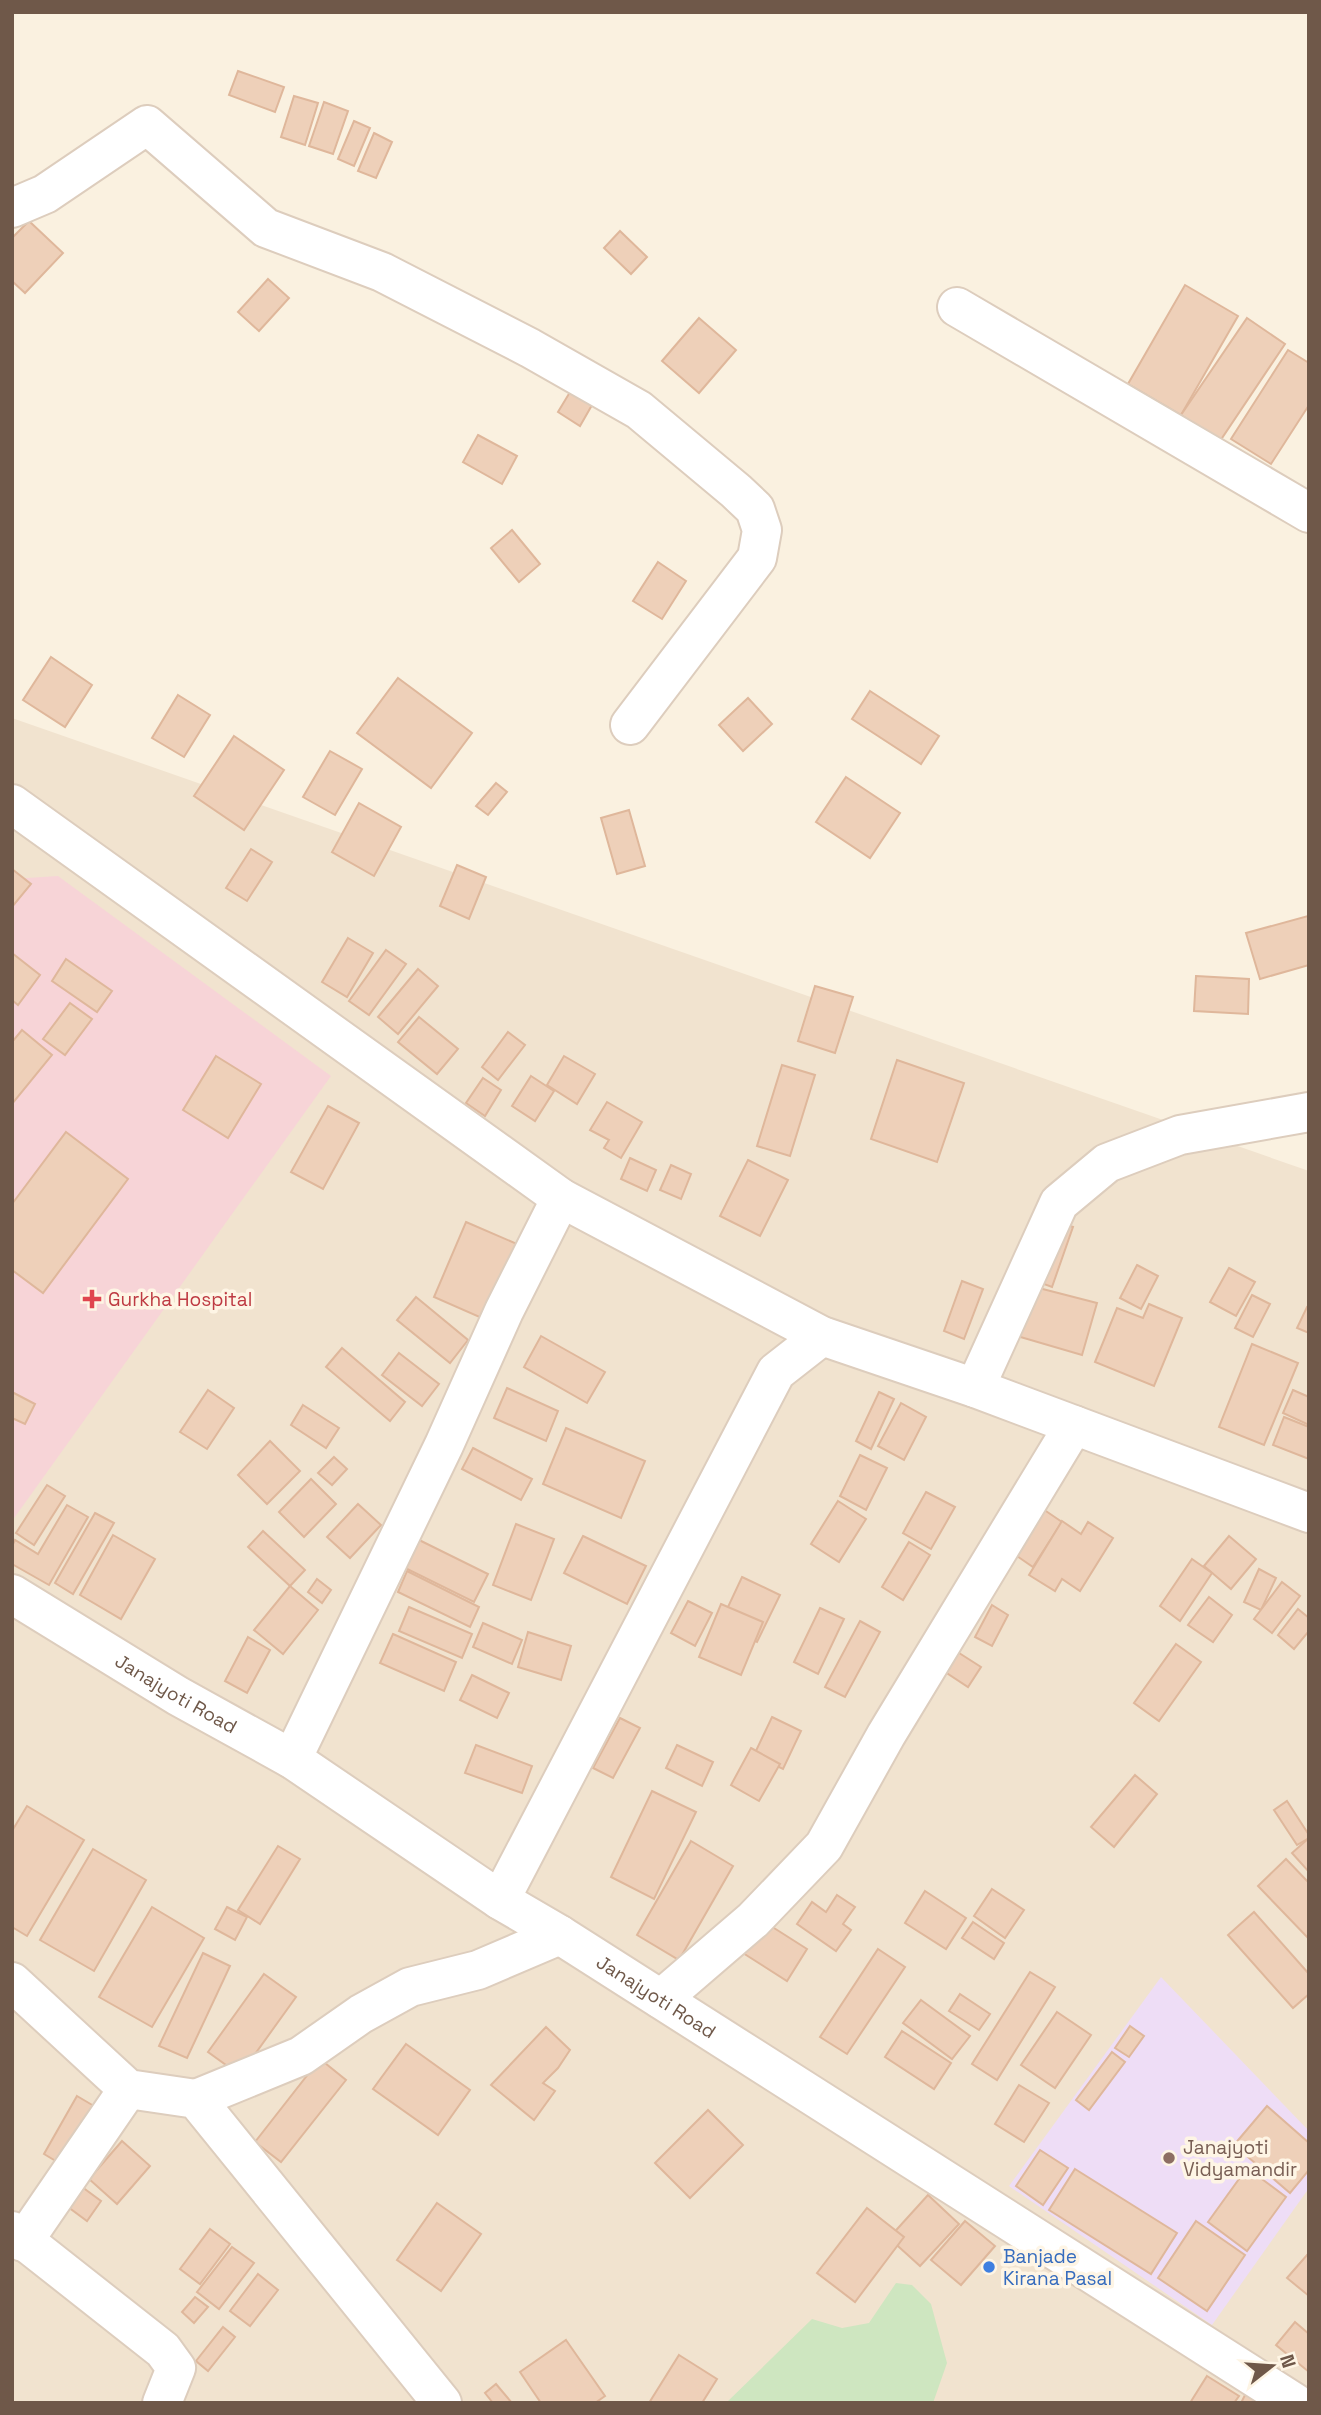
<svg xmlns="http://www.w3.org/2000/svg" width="1321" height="2415" viewBox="0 0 1321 2415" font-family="'Space Grotesk',sans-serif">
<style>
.residential{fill:#f1e3cf}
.education{fill:#eeddf6}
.medical{fill:#f7d4d7}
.green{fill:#cee6c0}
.building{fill:#eed0b9;stroke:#dfb79b;stroke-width:2}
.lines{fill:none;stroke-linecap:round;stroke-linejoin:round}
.minor-casing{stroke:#ddcdbd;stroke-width:42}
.minor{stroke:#fff;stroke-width:38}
.health-dot{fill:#e0444e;stroke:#fef5e5;stroke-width:2.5}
.education-dot{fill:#8d6e63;stroke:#fef5e5;stroke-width:2.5}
.shop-dot{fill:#3f7fe0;stroke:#fef5e5;stroke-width:2.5}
.labels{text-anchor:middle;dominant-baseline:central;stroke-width:7;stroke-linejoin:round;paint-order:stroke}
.health-label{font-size:19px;fill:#be3a42;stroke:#fef5e5;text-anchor:start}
.street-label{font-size:19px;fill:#6f5849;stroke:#fef5e5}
.education-label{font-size:19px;fill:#785e54;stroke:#fef5e5;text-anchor:start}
.shop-label{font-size:19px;fill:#366cbe;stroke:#fef5e5;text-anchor:start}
</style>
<rect width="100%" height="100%" fill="#faf1e0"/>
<!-- residential -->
<path class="residential" d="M 12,718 L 1309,1171 L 1309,2403 L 12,2403 Z"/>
<!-- education -->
<path class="education" d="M 1161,1977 L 1309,2131 L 1309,2188 L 1212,2325 L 1009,2186 Z"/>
<!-- medical -->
<path class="medical" d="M 58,876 L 331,1076 L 12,1521 L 12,879 Z"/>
<!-- green -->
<path class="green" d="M 896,2283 L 912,2285 L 931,2304 L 947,2363 L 933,2403 L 726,2403 L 812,2319 L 842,2328 L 869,2323 Z"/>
<!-- building -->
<g class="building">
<path d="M 238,71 L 284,87 L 275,112 L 229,95 Z"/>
<path d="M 294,96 L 318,103 L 305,145 L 281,137 Z"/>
<path d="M 324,102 L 348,111 L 333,154 L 309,146 Z"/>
<path d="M 354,121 L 370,128 L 354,166 L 338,159 Z"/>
<path d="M 374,133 L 392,142 L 376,178 L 358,171 Z"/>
<path d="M 29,221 L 63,253 L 25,293 L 12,281 L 12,238 Z"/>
<path d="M 620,231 L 647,257 L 631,274 L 604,248 Z"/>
<path d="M 268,279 L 289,298 L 259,331 L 238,312 Z"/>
<path d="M 1185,285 L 1238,316 L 1181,415 L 1128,384 Z"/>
<path d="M 699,318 L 736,350 L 699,393 L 662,361 Z"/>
<path d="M 1247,318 L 1285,344 L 1220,441 L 1181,415 Z"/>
<path d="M 1288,350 L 1309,363 L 1309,405 L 1271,464 L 1231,439 Z"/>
<path d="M 570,392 L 592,405 L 580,426 L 558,412 Z"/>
<path d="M 478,435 L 517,456 L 502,484 L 463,462 Z"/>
<path d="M 512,530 L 540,564 L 519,582 L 491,548 Z"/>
<path d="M 658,562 L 686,581 L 662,619 L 633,601 Z"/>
<path d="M 51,657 L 92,685 L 65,727 L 23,700 Z"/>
<path d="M 398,678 L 472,733 L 431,788 L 357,733 Z"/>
<path d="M 870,691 L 939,736 L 921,764 L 852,719 Z"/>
<path d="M 178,695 L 210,715 L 184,757 L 152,738 Z"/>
<path d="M 748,698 L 772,724 L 743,751 L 719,725 Z"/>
<path d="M 234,736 L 284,770 L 244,830 L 194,796 Z"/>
<path d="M 330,751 L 362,769 L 335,815 L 303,797 Z"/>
<path d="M 846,777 L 900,813 L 870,858 L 816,822 Z"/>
<path d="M 496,783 L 507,792 L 488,815 L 476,806 Z"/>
<path d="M 359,803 L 401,827 L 374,876 L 332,852 Z"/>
<path d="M 629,810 L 645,866 L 617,874 L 601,818 Z"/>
<path d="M 251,849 L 272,862 L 247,901 L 226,888 Z"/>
<path d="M 457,865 L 486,877 L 469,919 L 440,906 Z"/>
<path d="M 12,869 L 31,884 L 12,907 Z"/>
<path d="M 1308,916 L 1309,965 L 1260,979 L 1246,933 Z"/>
<path d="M 348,938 L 373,953 L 347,997 L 322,982 Z"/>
<path d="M 386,950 L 406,964 L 369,1015 L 349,1001 Z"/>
<path d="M 12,953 L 40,975 L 18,1005 L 12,1000 Z"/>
<path d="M 66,959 L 112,991 L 97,1012 L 52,981 Z"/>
<path d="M 418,969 L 438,986 L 398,1034 L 378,1017 Z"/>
<path d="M 1196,976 L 1249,979 L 1248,1014 L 1194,1011 Z"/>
<path d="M 815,986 L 853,997 L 835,1053 L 798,1041 Z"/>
<path d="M 70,1003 L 92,1019 L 65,1055 L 43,1039 Z"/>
<path d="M 419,1017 L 458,1049 L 437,1074 L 398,1042 Z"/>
<path d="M 22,1030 L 52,1055 L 12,1104 L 12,1042 Z"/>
<path d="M 508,1032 L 525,1045 L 498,1080 L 482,1067 Z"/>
<path d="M 216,1056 L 261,1084 L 228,1138 L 183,1110 Z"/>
<path d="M 564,1056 L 595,1074 L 577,1104 L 547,1085 Z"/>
<path d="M 897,1060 L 964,1083 L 937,1162 L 871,1139 Z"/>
<path d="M 782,1065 L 815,1075 L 790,1156 L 757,1146 Z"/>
<path d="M 531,1076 L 554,1091 L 535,1121 L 512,1106 Z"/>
<path d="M 483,1078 L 501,1090 L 485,1116 L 466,1103 Z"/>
<path d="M 607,1102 L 642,1122 L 621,1158 L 604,1148 L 609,1140 L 590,1130 Z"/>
<path d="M 328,1106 L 359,1123 L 323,1189 L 291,1172 Z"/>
<path d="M 66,1132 L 128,1179 L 43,1293 L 12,1270 L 12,1204 Z"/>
<path d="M 630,1158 L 656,1170 L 647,1191 L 621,1179 Z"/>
<path d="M 748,1160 L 788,1180 L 760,1236 L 720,1216 Z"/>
<path d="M 671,1165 L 691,1174 L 681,1199 L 660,1190 Z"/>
<path d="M 1054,1221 L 1073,1227 L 1052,1287 L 1033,1280 Z"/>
<path d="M 466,1222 L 517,1244 L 484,1319 L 434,1297 Z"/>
<path d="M 1137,1265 L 1158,1276 L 1141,1309 L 1120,1298 Z"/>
<path d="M 1229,1268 L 1255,1282 L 1236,1316 L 1210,1302 Z"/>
<path d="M 962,1281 L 983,1289 L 964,1339 L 944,1331 Z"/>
<path d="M 1031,1286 L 1097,1303 L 1082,1355 L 1017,1336 Z"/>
<path d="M 1252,1295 L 1270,1304 L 1253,1337 L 1235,1328 Z"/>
<path d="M 416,1297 L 468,1340 L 450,1363 L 397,1320 Z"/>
<path d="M 1149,1304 L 1182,1318 L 1154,1386 L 1095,1362 L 1117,1308 L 1143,1318 Z"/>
<path d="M 1307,1307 L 1309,1308 L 1309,1333 L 1297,1328 Z"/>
<path d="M 541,1336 L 605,1372 L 587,1403 L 524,1367 Z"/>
<path d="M 1252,1344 L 1298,1363 L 1264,1445 L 1219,1427 Z"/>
<path d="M 342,1348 L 405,1402 L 390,1421 L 326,1367 Z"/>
<path d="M 399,1353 L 439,1384 L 422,1406 L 382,1375 Z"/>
<path d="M 507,1388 L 558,1411 L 546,1441 L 494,1418 Z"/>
<path d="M 208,1390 L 234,1408 L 207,1449 L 180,1432 Z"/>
<path d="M 1293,1390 L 1309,1397 L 1309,1425 L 1283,1413 Z"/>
<path d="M 12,1392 L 35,1404 L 25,1424 L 12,1418 Z"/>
<path d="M 879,1392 L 894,1399 L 871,1449 L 856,1441 Z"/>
<path d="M 901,1403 L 926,1417 L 904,1460 L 878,1446 Z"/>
<path d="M 303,1405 L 339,1428 L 326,1448 L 291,1425 Z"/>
<path d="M 1284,1417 L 1309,1427 L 1309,1459 L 1273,1445 Z"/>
<path d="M 566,1428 L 645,1461 L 621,1518 L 543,1484 Z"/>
<path d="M 270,1441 L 300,1471 L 267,1504 L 238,1475 Z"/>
<path d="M 473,1448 L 532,1479 L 521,1500 L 462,1469 Z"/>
<path d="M 860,1455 L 887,1468 L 866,1510 L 840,1496 Z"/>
<path d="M 334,1457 L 347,1469 L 332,1485 L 318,1473 Z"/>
<path d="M 311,1479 L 336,1504 L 304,1537 L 279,1512 Z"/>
<path d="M 47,1485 L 65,1496 L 34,1545 L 16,1533 Z"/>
<path d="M 926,1492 L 955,1507 L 931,1549 L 903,1533 Z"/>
<path d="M 838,1501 L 866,1519 L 839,1562 L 811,1544 Z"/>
<path d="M 358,1504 L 381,1525 L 350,1558 L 327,1537 Z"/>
<path d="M 67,1505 L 88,1517 L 49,1585 L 12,1564 L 12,1546 L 15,1540 L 38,1554 Z"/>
<path d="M 1040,1507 L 1062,1522 L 1033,1567 L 1011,1552 Z"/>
<path d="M 95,1513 L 114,1523 L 73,1594 L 55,1583 Z"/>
<path d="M 1062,1521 L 1081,1534 L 1088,1522 L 1113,1538 L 1080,1591 L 1062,1579 L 1055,1591 L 1029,1575 Z"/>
<path d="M 516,1524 L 554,1539 L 531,1600 L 493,1585 Z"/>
<path d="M 263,1531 L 305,1570 L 290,1586 L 248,1547 Z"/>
<path d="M 113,1535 L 155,1559 L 121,1619 L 80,1595 Z"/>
<path d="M 411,1536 L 488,1574 L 474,1602 L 397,1564 Z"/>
<path d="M 583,1536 L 646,1566 L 627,1604 L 564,1573 Z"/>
<path d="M 1229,1536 L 1256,1559 L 1231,1589 L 1204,1566 Z"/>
<path d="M 909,1542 L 930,1555 L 903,1600 L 882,1587 Z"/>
<path d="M 1192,1559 L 1212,1573 L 1180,1621 L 1160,1606 Z"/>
<path d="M 1259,1569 L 1276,1578 L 1261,1610 L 1244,1602 Z"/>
<path d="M 407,1571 L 479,1607 L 470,1627 L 398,1592 Z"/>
<path d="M 742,1577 L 780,1595 L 757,1642 L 720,1624 Z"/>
<path d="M 317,1579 L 331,1590 L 322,1603 L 308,1592 Z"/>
<path d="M 1282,1582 L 1300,1596 L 1272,1633 L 1254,1619 Z"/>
<path d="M 290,1586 L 318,1610 L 283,1654 L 254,1630 Z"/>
<path d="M 1209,1597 L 1232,1615 L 1213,1642 L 1188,1625 Z"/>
<path d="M 688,1601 L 712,1613 L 695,1646 L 671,1633 Z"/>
<path d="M 721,1604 L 763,1622 L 741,1675 L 699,1657 Z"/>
<path d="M 992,1605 L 1008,1615 L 992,1646 L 975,1637 Z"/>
<path d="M 409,1607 L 472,1634 L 462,1658 L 399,1631 Z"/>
<path d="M 820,1608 L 844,1619 L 818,1674 L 794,1662 Z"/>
<path d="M 1298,1609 L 1309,1618 L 1309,1631 L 1294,1649 L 1278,1635 Z"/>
<path d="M 860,1621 L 880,1632 L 845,1697 L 825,1687 Z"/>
<path d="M 483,1623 L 522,1640 L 512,1664 L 473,1647 Z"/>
<path d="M 528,1632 L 571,1646 L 561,1680 L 518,1667 Z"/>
<path d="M 393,1634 L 456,1662 L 444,1691 L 380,1663 Z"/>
<path d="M 248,1637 L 270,1650 L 247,1693 L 225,1681 Z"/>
<path d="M 945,1644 L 981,1667 L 968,1687 L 933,1664 Z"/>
<path d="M 1176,1644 L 1201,1662 L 1159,1721 L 1134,1703 Z"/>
<path d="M 472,1675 L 509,1693 L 497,1718 L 460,1700 Z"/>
<path d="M 772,1717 L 801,1731 L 783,1769 L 754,1755 Z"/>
<path d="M 620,1718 L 640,1728 L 613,1778 L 593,1768 Z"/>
<path d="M 476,1745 L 532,1766 L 522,1793 L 465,1773 Z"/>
<path d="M 677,1745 L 713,1762 L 702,1786 L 666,1768 Z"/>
<path d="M 751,1748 L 780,1764 L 759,1801 L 731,1785 Z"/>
<path d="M 1135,1775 L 1157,1794 L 1114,1847 L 1091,1827 Z"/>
<path d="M 652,1791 L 696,1812 L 654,1899 L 611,1877 Z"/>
<path d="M 1287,1801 L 1309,1835 L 1309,1838 L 1297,1845 L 1274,1810 Z"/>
<path d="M 27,1806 L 84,1840 L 27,1936 L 12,1927 L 12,1831 Z"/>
<path d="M 1309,1838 L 1309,1872 L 1292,1853 Z"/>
<path d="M 691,1841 L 733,1866 L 679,1960 L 637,1935 Z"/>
<path d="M 278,1846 L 300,1859 L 260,1924 L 238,1910 Z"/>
<path d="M 93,1849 L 146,1880 L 94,1971 L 40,1940 Z"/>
<path d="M 1286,1859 L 1309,1883 L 1309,1939 L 1258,1886 Z"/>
<path d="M 992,1889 L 1024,1910 L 1005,1938 L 974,1916 Z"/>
<path d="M 925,1891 L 966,1918 L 946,1949 L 905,1923 Z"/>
<path d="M 837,1895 L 855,1907 L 843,1924 L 851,1930 L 836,1951 L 797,1924 L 812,1902 L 826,1912 Z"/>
<path d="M 152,1907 L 204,1938 L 152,2027 L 99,1997 Z"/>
<path d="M 227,1907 L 247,1917 L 235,1940 L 215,1929 Z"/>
<path d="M 1254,1912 L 1309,1974 L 1309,1994 L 1293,2008 L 1228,1935 Z"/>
<path d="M 763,1921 L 807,1949 L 787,1981 L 743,1953 Z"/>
<path d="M 973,1922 L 1004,1943 L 994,1959 L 962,1938 Z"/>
<path d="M 878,1949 L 905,1967 L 847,2054 L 820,2037 Z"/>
<path d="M 203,1953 L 230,1966 L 187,2058 L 159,2046 Z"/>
<path d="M 1030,1972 L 1055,1987 L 997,2080 L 972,2064 Z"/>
<path d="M 264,1974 L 296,1997 L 240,2075 L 208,2052 Z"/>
<path d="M 960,1994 L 990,2014 L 979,2030 L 949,2011 Z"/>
<path d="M 921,2000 L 970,2036 L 952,2059 L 903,2023 Z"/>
<path d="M 1057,2012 L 1091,2035 L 1055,2088 L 1021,2065 Z"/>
<path d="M 1130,2026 L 1144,2036 L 1129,2057 L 1115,2048 Z"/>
<path d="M 546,2027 L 570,2050 L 558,2068 L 543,2083 L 555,2091 L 534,2120 L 491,2085 Z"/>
<path d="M 902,2031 L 951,2063 L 934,2089 L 885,2057 Z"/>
<path d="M 406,2044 L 470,2090 L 438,2135 L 373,2089 Z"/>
<path d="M 1112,2052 L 1125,2062 L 1089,2110 L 1076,2100 Z"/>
<path d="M 320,2059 L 346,2080 L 281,2162 L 255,2142 Z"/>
<path d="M 1019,2085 L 1049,2103 L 1024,2142 L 995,2124 Z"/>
<path d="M 77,2096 L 99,2109 L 66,2167 L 44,2154 Z"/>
<path d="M 1267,2106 L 1309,2143 L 1309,2170 L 1290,2193 L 1234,2145 Z"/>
<path d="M 708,2110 L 743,2145 L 690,2198 L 655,2163 Z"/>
<path d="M 122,2141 L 150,2166 L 117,2204 L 89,2179 Z"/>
<path d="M 1040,2150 L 1068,2168 L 1043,2205 L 1016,2186 Z"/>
<path d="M 1247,2168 L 1286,2197 L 1247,2251 L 1208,2222 Z"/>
<path d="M 1075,2169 L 1177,2233 L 1151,2274 L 1049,2210 Z"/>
<path d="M 78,2184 L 101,2201 L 87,2221 L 64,2204 Z"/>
<path d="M 928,2195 L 959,2224 L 920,2266 L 889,2238 Z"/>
<path d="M 437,2203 L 481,2234 L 441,2291 L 397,2260 Z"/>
<path d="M 867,2208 L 904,2237 L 855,2302 L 817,2273 Z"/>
<path d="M 965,2221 L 995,2246 L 961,2285 L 931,2260 Z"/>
<path d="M 1196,2221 L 1245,2255 L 1207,2311 L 1158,2278 Z"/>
<path d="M 210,2229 L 230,2244 L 200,2284 L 180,2269 Z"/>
<path d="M 232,2247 L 254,2263 L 219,2309 L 197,2292 Z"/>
<path d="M 1307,2255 L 1309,2256 L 1309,2296 L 1287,2278 Z"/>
<path d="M 258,2274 L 278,2290 L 250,2326 L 230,2311 Z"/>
<path d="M 195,2297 L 208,2307 L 194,2323 L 182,2312 Z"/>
<path d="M 1295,2322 L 1309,2334 L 1309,2372 L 1276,2345 Z"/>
<path d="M 223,2327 L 235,2337 L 208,2371 L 196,2361 Z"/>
<path d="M 566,2340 L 605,2396 L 595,2403 L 541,2403 L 520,2372 Z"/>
<path d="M 679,2355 L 717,2379 L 702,2403 L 649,2403 Z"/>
<path d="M 1207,2376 L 1239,2396 L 1234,2403 L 1190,2403 Z"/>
<path d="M 496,2384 L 512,2403 L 493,2403 L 485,2393 Z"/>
<path d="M 1246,2393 L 1265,2403 L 1241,2403 Z"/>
</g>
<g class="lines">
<!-- minor casing -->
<g class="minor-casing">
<g id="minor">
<path d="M 12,208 L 45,194 L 147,125 L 266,228 L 382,272 L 530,348 L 639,410 L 736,491 L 755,509 L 762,530 L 757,558 L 630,725"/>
<path d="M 957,307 L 1309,513"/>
<path d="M 12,804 L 561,1198 L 822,1336 L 975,1388 L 1309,1513"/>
<path d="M 975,1388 L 1059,1203 L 1107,1163 L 1180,1135 L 1309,1112"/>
<path id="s1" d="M 12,1594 L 178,1696 L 292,1759 L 500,1900 L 560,1935 L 1295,2403"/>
<path d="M 292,1759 L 444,1445 L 504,1311 L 561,1198"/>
<path d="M 500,1900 L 776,1372 L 822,1336"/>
<path d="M 12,1982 L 128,2089 L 196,2099 L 442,2403"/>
<path d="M 661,1999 L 753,1920 L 824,1846 L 886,1735 L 1074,1425"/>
<path d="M 196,2099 L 301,2056 L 361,2014 L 410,1987 L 478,1970 L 560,1935"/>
<path d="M 12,2231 L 163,2350 L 176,2368 L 162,2403"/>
<path d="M 23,2242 L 128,2089"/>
</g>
</g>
<!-- minor -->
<use href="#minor" class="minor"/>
</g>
<!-- markers -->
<path class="health-dot" d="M88.5 1288.5h7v7h7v7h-7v7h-7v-7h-7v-7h7z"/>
<circle class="education-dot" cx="1169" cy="2158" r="7"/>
<circle class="shop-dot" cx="989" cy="2267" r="7"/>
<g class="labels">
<!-- health labels -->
<g class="health-label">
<text x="108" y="1299">Gurkha Hospital</text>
</g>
<!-- street labels -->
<g class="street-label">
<text stroke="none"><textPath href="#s1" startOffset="192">Janajyoti Road</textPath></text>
<text stroke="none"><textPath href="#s1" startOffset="760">Janajyoti Road</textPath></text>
</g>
<!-- education labels -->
<g class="education-label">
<text x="1183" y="2147">Janajyoti<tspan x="1183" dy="22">Vidyamandir</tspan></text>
</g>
<!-- shop labels -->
<g class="shop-label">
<text x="1003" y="2256">Banjade<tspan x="1003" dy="22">Kirana Pasal</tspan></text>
</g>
</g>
<!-- border -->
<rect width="1321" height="2415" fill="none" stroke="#6f5849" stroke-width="28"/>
<!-- north arrow -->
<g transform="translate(1272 2366) rotate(73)" stroke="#fef5e5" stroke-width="5" paint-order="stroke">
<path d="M0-5L12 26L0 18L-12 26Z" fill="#6f5849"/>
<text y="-10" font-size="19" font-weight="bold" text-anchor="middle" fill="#6f5849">N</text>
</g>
</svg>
